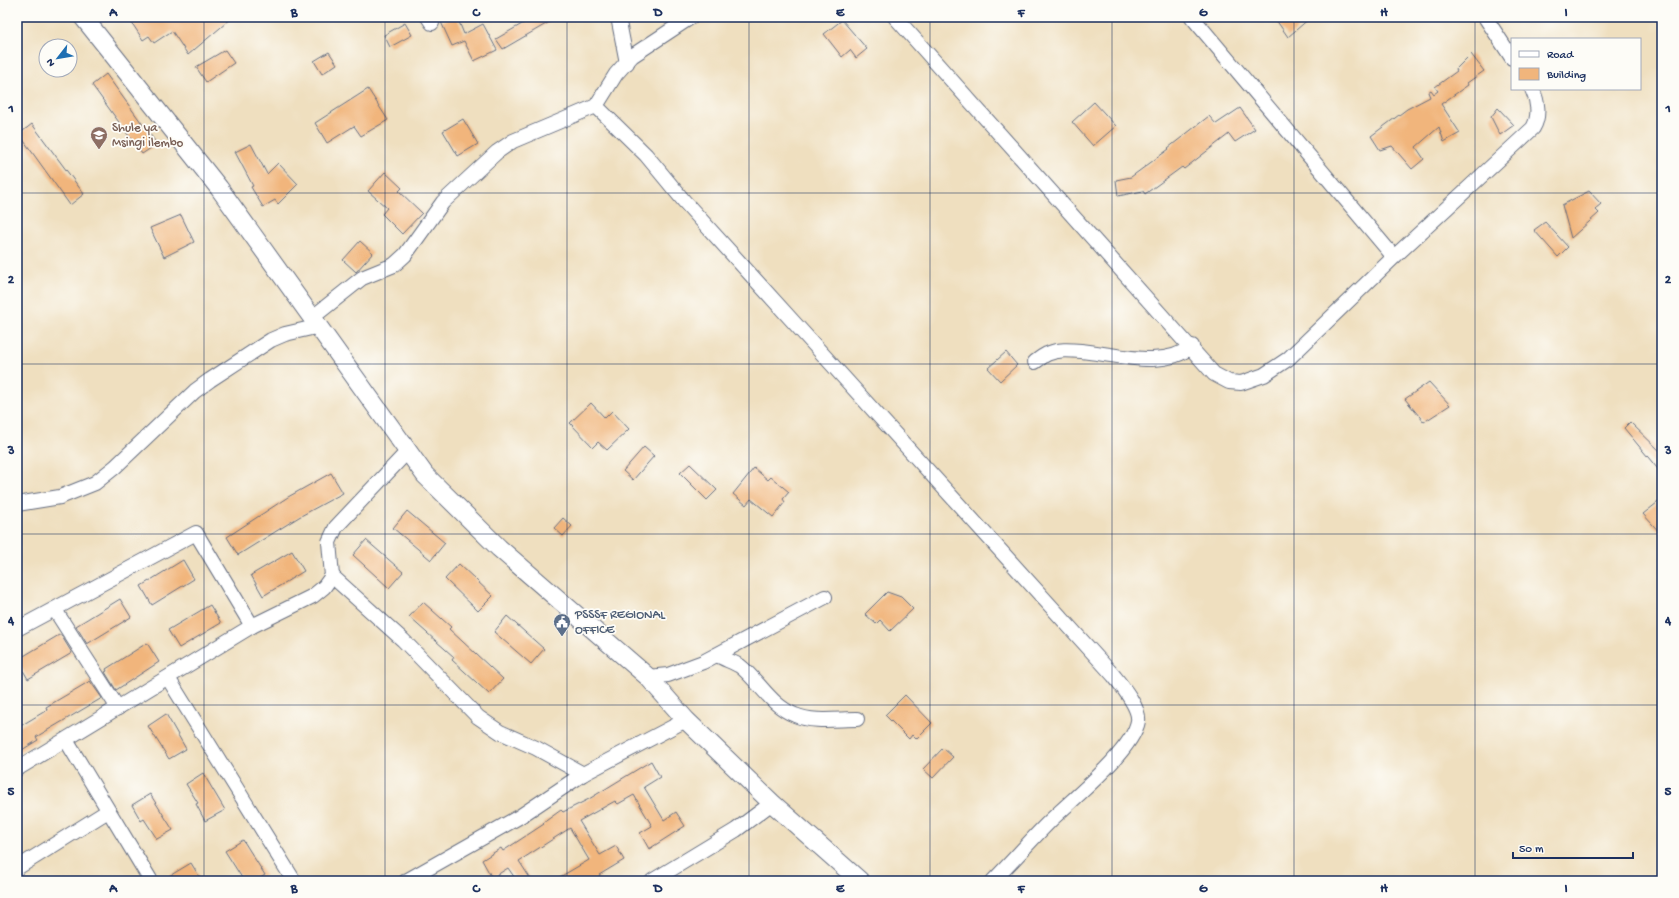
<svg xmlns="http://www.w3.org/2000/svg" width="1679" height="898" viewBox="0 0 1679 898" font-family="'Gochi Hand',sans-serif">
<style>
.building{fill:#f1b57c}
.lines{fill:none;stroke-linecap:round;stroke-linejoin:round}
.minor-casing{stroke:#656d80;stroke-width:16}
.tertiary-casing{stroke:#656d80;stroke-width:20}
.minor{stroke:#fff;stroke-width:14}
.tertiary{stroke:#fff;stroke-width:18}
.grid{fill:none;stroke:#1b2f5e;stroke-width:1;stroke-opacity:0.55}
.labels{text-anchor:middle;dominant-baseline:central;stroke-width:3.5;stroke-linejoin:round;paint-order:stroke}
.education-label{font-size:13px;fill:#785e54;stroke:#fdfcf7;text-anchor:start}
.service-label{font-size:13px;fill:#4e5e75;stroke:#fdfcf7;text-anchor:start}
.neatline{fill:none;stroke:#1b2f5e;stroke-width:1.5}
.grid-label{font-size:13px;text-anchor:middle;font-weight:bold;fill:#1b2f5e}
</style>
<rect width="100%" height="100%" fill="#fdfcf7"/>
<filter id="ink" filterUnits="userSpaceOnUse"><feTurbulence type="fractalNoise" baseFrequency=".025" numOctaves="2"/><feDisplacementMap in="SourceGraphic" scale="8" xChannelSelector="R" yChannelSelector="G"/><feConvolveMatrix kernelMatrix="1 2 1 2 8 2 1 2 1" color-interpolation-filters="sRGB"/></filter>
<filter id="wash" filterUnits="userSpaceOnUse"><feTurbulence type="fractalNoise" baseFrequency=".012" numOctaves="4" result="noise"/><feDisplacementMap in="SourceGraphic" scale="16" xChannelSelector="R" yChannelSelector="G"/><feGaussianBlur stdDeviation="0.9" result="paint"/><feColorMatrix in="noise" values="0 0 0 0 0 0 0 0 0 0 0 0 0 0 0 0 0 1.4 0 .05"/><feComposite in="paint" operator="in"/></filter>
<g filter="url(#wash)">
<rect width="100%" height="100%" fill="#efdfbf"/>
<g id="blocks">
<!-- building -->
<g class="building">
<path d="M 128,17 L 233,17 L 188,55 L 172,31 L 154,43 L 149,36 L 143,40 Z"/>
<path d="M 452,17 L 457,17 L 464,34 L 483,24 L 497,50 L 474,61 L 464,41 L 452,46 L 441,22 Z"/>
<path d="M 534,17 L 558,17 L 503,49 L 496,39 Z"/>
<path d="M 1274,17 L 1311,17 L 1288,37 Z"/>
<path d="M 842,20 L 867,49 L 856,58 L 850,50 L 842,57 L 824,34 Z"/>
<path d="M 405,23 L 412,35 L 390,47 L 384,35 Z"/>
<path d="M 225,50 L 234,63 L 206,82 L 196,67 Z"/>
<path d="M 329,52 L 337,64 L 322,74 L 314,61 Z"/>
<path d="M 1471,54 L 1484,71 L 1467,83 L 1468,85 L 1441,104 L 1460,133 L 1444,142 L 1439,127 L 1416,147 L 1424,159 L 1412,169 L 1392,146 L 1380,150 L 1371,136 L 1407,109 L 1430,97 L 1428,92 L 1431,90 L 1434,94 L 1438,91 L 1435,87 L 1457,71 L 1456,69 Z"/>
<path d="M 106,74 L 157,144 L 142,154 L 92,85 Z"/>
<path d="M 368,89 L 388,120 L 361,136 L 354,126 L 327,143 L 315,123 Z"/>
<path d="M 1094,102 L 1116,126 L 1093,146 L 1072,122 Z"/>
<path d="M 1240,108 L 1255,129 L 1235,142 L 1229,134 L 1184,169 L 1182,167 L 1145,194 L 1143,191 L 1118,196 L 1116,180 L 1131,177 L 1169,149 L 1168,148 L 1209,116 L 1216,124 Z"/>
<path d="M 1498,108 L 1514,125 L 1500,135 L 1491,117 Z"/>
<path d="M 463,119 L 478,144 L 458,156 L 443,131 Z"/>
<path d="M 32,124 L 84,194 L 70,205 L 19,134 Z"/>
<path d="M 251,144 L 267,174 L 278,163 L 298,184 L 278,204 L 275,200 L 263,207 L 251,187 L 253,186 L 235,152 Z"/>
<path d="M 385,172 L 402,188 L 399,191 L 422,213 L 402,234 L 382,214 L 387,208 L 368,191 Z"/>
<path d="M 1589,191 L 1601,204 L 1595,209 L 1599,213 L 1571,238 L 1562,205 Z"/>
<path d="M 181,215 L 194,242 L 164,257 L 150,228 Z"/>
<path d="M 1545,222 L 1568,247 L 1558,257 L 1534,230 Z"/>
<path d="M 360,241 L 373,253 L 356,272 L 343,260 Z"/>
<path d="M 1006,352 L 1017,365 L 1000,381 L 988,368 Z"/>
<path d="M 1429,382 L 1450,405 L 1424,422 L 1405,399 Z"/>
<path d="M 591,403 L 605,418 L 612,411 L 629,429 L 607,450 L 598,442 L 593,447 L 570,423 Z"/>
<path d="M 1630,422 L 1662,453 L 1662,474 L 1624,428 Z"/>
<path d="M 644,447 L 654,456 L 633,480 L 623,471 Z"/>
<path d="M 690,464 L 717,490 L 707,500 L 680,473 Z"/>
<path d="M 754,468 L 768,480 L 771,477 L 789,492 L 783,499 L 785,502 L 773,517 L 751,499 L 746,505 L 733,494 Z"/>
<path d="M 331,473 L 343,493 L 299,517 L 238,555 L 227,537 L 288,497 Z"/>
<path d="M 1662,499 L 1662,535 L 1643,514 Z"/>
<path d="M 407,511 L 445,543 L 431,560 L 393,528 Z"/>
<path d="M 563,518 L 572,526 L 563,536 L 554,528 Z"/>
<path d="M 366,540 L 403,572 L 389,588 L 353,555 Z"/>
<path d="M 292,551 L 304,571 L 263,596 L 251,575 Z"/>
<path d="M 183,560 L 194,579 L 152,605 L 141,586 Z"/>
<path d="M 459,564 L 493,596 L 478,611 L 445,579 Z"/>
<path d="M 887,592 L 901,597 L 913,609 L 890,631 L 880,620 L 876,624 L 865,614 Z"/>
<path d="M 120,599 L 131,617 L 87,644 L 76,626 Z"/>
<path d="M 423,602 L 451,627 L 449,629 L 503,679 L 489,694 L 452,660 L 454,657 L 409,617 Z"/>
<path d="M 210,605 L 221,623 L 179,648 L 168,630 Z"/>
<path d="M 507,616 L 544,649 L 531,664 L 494,632 Z"/>
<path d="M 59,635 L 61,635 L 72,653 L 28,679 L 17,660 Z"/>
<path d="M 147,643 L 159,662 L 116,690 L 105,672 L 107,671 L 106,669 Z"/>
<path d="M 90,681 L 102,698 L 36,737 L 38,740 L 17,753 L 17,728 L 47,710 L 46,707 Z"/>
<path d="M 905,695 L 932,723 L 916,739 L 912,735 L 909,739 L 885,715 Z"/>
<path d="M 166,714 L 186,749 L 169,759 L 148,726 Z"/>
<path d="M 943,748 L 953,757 L 933,778 L 923,769 Z"/>
<path d="M 651,761 L 660,777 L 644,787 L 664,820 L 676,812 L 685,826 L 649,849 L 640,833 L 652,826 L 634,795 L 618,804 L 615,801 L 579,821 L 600,855 L 616,846 L 624,860 L 599,875 L 600,877 L 592,881 L 553,881 L 589,860 L 570,828 L 519,861 L 532,881 L 517,881 L 508,868 L 492,878 L 482,860 L 501,848 L 503,851 L 544,824 L 543,823 L 561,810 L 563,812 L 589,799 Z"/>
<path d="M 203,773 L 225,810 L 205,821 L 196,804 L 198,803 L 186,784 Z"/>
<path d="M 150,794 L 173,830 L 157,839 L 144,819 L 141,821 L 132,805 Z"/>
<path d="M 243,840 L 265,875 L 256,881 L 244,881 L 225,851 Z"/>
<path d="M 191,863 L 202,881 L 161,881 Z"/>
</g>
</g>
</g>
<g filter="url(#ink)">
<use href="#blocks" fill-opacity="0" stroke="#656d80" stroke-width="1"/>
<g class="lines">
<!-- minor casing -->
<g class="minor-casing">
<g id="minor">
<path d="M 428,17 L 432,23"/>
<path d="M 618,17 L 627,63"/>
<path d="M 895,17 L 1214,374 L 1229,382 L 1241,383 L 1264,375 L 1288,359 L 1394,257 L 1533,128 C 1540,116 1538,101 1532,89"/>
<path d="M 1192,17 L 1394,257"/>
<path d="M 1485,17 L 1512,58"/>
<path d="M 596,106 L 646,155 L 684,201 L 789,317 L 1114,676 C 1122,686 1140,708 1138,721 C 1133,751 1070,801 1048,823 C 1029,842 1012,862 993,881"/>
<path d="M 313,317 L 362,278 L 394,265 L 405,255 L 443,202 L 497,152 L 513,141 L 596,106 L 616,74 L 632,56 L 691,17"/>
<path d="M 1035,362 C 1039,359 1043,356 1047,354 C 1058,349 1070,350 1081,351 C 1115,354 1164,370 1192,346"/>
<path d="M 17,504 L 60,497 L 95,483 L 115,467 L 195,391 L 210,380 L 271,340 L 285,334 L 320,326"/>
<path d="M 332,576 L 403,640 L 478,717 L 500,732 L 536,748 L 583,774"/>
<path d="M 55,610 L 118,708"/>
<path d="M 17,629 L 196,533 L 252,626"/>
<path d="M 717,655 C 724,659 733,662 740,666 C 759,681 771,706 795,715 C 813,723 837,719 857,719"/>
<path d="M 648,677 L 668,675 L 703,662 L 825,597"/>
<path d="M 168,678 L 294,881"/>
<path d="M 66,740 L 151,881"/>
<path d="M 17,769 L 252,626 L 313,596 L 324,587 L 332,576 L 329,542 L 336,527 L 407,452"/>
<path d="M 17,868 L 108,811"/>
<path d="M 406,881 L 519,817 L 583,774 L 686,720"/>
<path d="M 652,881 L 736,830 L 772,803"/>
</g>
</g>
<!-- tertiary casing -->
<g class="tertiary-casing">
<path id="tertiary" d="M 83,17 L 219,188 L 425,475 L 499,548 L 648,677 L 686,720 L 772,803 L 860,881"/>
</g>
<!-- minor -->
<use href="#minor" class="minor"/>
<!-- tertiary -->
<use href="#tertiary" class="tertiary"/>
</g>
</g>
<!-- grid -->
<path class="grid" d="M 204,17 L 204,881M 385,17 L 385,881M 567,17 L 567,881M 749,17 L 749,881M 930,17 L 930,881M 1112,17 L 1112,881M 1294,17 L 1294,881M 1475,17 L 1475,881M 17,193 L 1662,193M 17,364 L 1662,364M 17,534 L 1662,534M 17,705 L 1662,705"/>
<!-- icons -->
<defs>
<g id="school-pin" transform="scale(0.9)"><path d="M0 17L-7.5 6A9.5 9.5 0 1 1 7.5 6Z" fill="#8d6e63" stroke="#fdfcf7"/><path d="M0-5L7-2L0 1L-7-2ZM-4 1L0 2.5L4 1V4Q0 6-4 4Z" fill="#fff"/></g>
<g id="civic-pin" transform="scale(0.9)"><path d="M0 17L-7.5 6A9.5 9.5 0 1 1 7.5 6Z" fill="#5c6f8a" stroke="#fdfcf7"/><path d="M-.6-6.5H3V-4.5H.6V-3L4-1V1h2V6H-6V1h2V-1L-.6-3ZM-1.2 2.5V6h2.4V2.5Z" fill="#fff"/></g>
</defs>
<g fill-rule="evenodd">
<use href="#school-pin" x="99" y="135"/>
<use href="#civic-pin" x="562" y="622"/>
</g>
<g class="labels">
<!-- education labels -->
<g class="education-label">
<text x="112" y="128">Shule ya<tspan x="112" dy="15">Msingi ilembo</tspan></text>
</g>
<!-- service labels -->
<g class="service-label">
<text x="575" y="615">PSSSF REGIONAL<tspan x="575" dy="15">OFFICE</tspan></text>
</g>
</g>
<!-- margin -->
<rect width="1679" height="898" fill="none" stroke="#fdfcf7" stroke-width="44"/>
<!-- legend -->
<rect x="1511" y="38" width="130" height="52" fill="#fdfcf7" stroke="#a3aaba"/>
<rect x="1519" y="51" width="20" height="6" fill="#ffffff" stroke="#a3aaba"/>
<text x="1547" y="58" font-size="12" fill="#1b2f5e">Road</text>
<rect x="1519" y="68" width="20" height="12" fill="#f1b57c" stroke="#a3aaba"/>
<text x="1547" y="78" font-size="12" fill="#1b2f5e">Building</text>
<!-- north arrow -->
<g transform="translate(58 58) rotate(239)"><circle r="19" fill="#fdfcf7" stroke="#a3aaba"/>
<path d="M0-3L7 15L0 10L-7 15Z" fill="#1f6fb2"/>
<text y="-6" font-size="11" font-weight="bold" text-anchor="middle" fill="#1b2f5e">N</text>
</g>
<!-- scale -->
<path d="M1513 852v6h120v-6" fill="none" stroke="#1b2f5e" stroke-width="2"/>
<text x="1519" y="852" font-size="12" fill="#1b2f5e" stroke="#fdfcf7" stroke-width="3" paint-order="stroke">50 m</text>
<rect x="22" y="22" width="1635" height="854" class="neatline"/>
<g class="grid-label">
<text x="113" y="16">A</text>
<text x="294" y="16">B</text>
<text x="476" y="16">C</text>
<text x="658" y="16">D</text>
<text x="840" y="16">E</text>
<text x="1021" y="16">F</text>
<text x="1203" y="16">G</text>
<text x="1384" y="16">H</text>
<text x="1566" y="16">I</text>
<text x="11" y="112">1</text>
<text x="1668" y="112">1</text>
<text x="11" y="283">2</text>
<text x="1668" y="283">2</text>
<text x="11" y="454">3</text>
<text x="1668" y="454">3</text>
<text x="11" y="624">4</text>
<text x="1668" y="624">4</text>
<text x="11" y="795">5</text>
<text x="1668" y="795">5</text>
<text x="113" y="892">A</text>
<text x="294" y="892">B</text>
<text x="476" y="892">C</text>
<text x="658" y="892">D</text>
<text x="840" y="892">E</text>
<text x="1021" y="892">F</text>
<text x="1203" y="892">G</text>
<text x="1384" y="892">H</text>
<text x="1566" y="892">I</text>
</g>
</svg>
